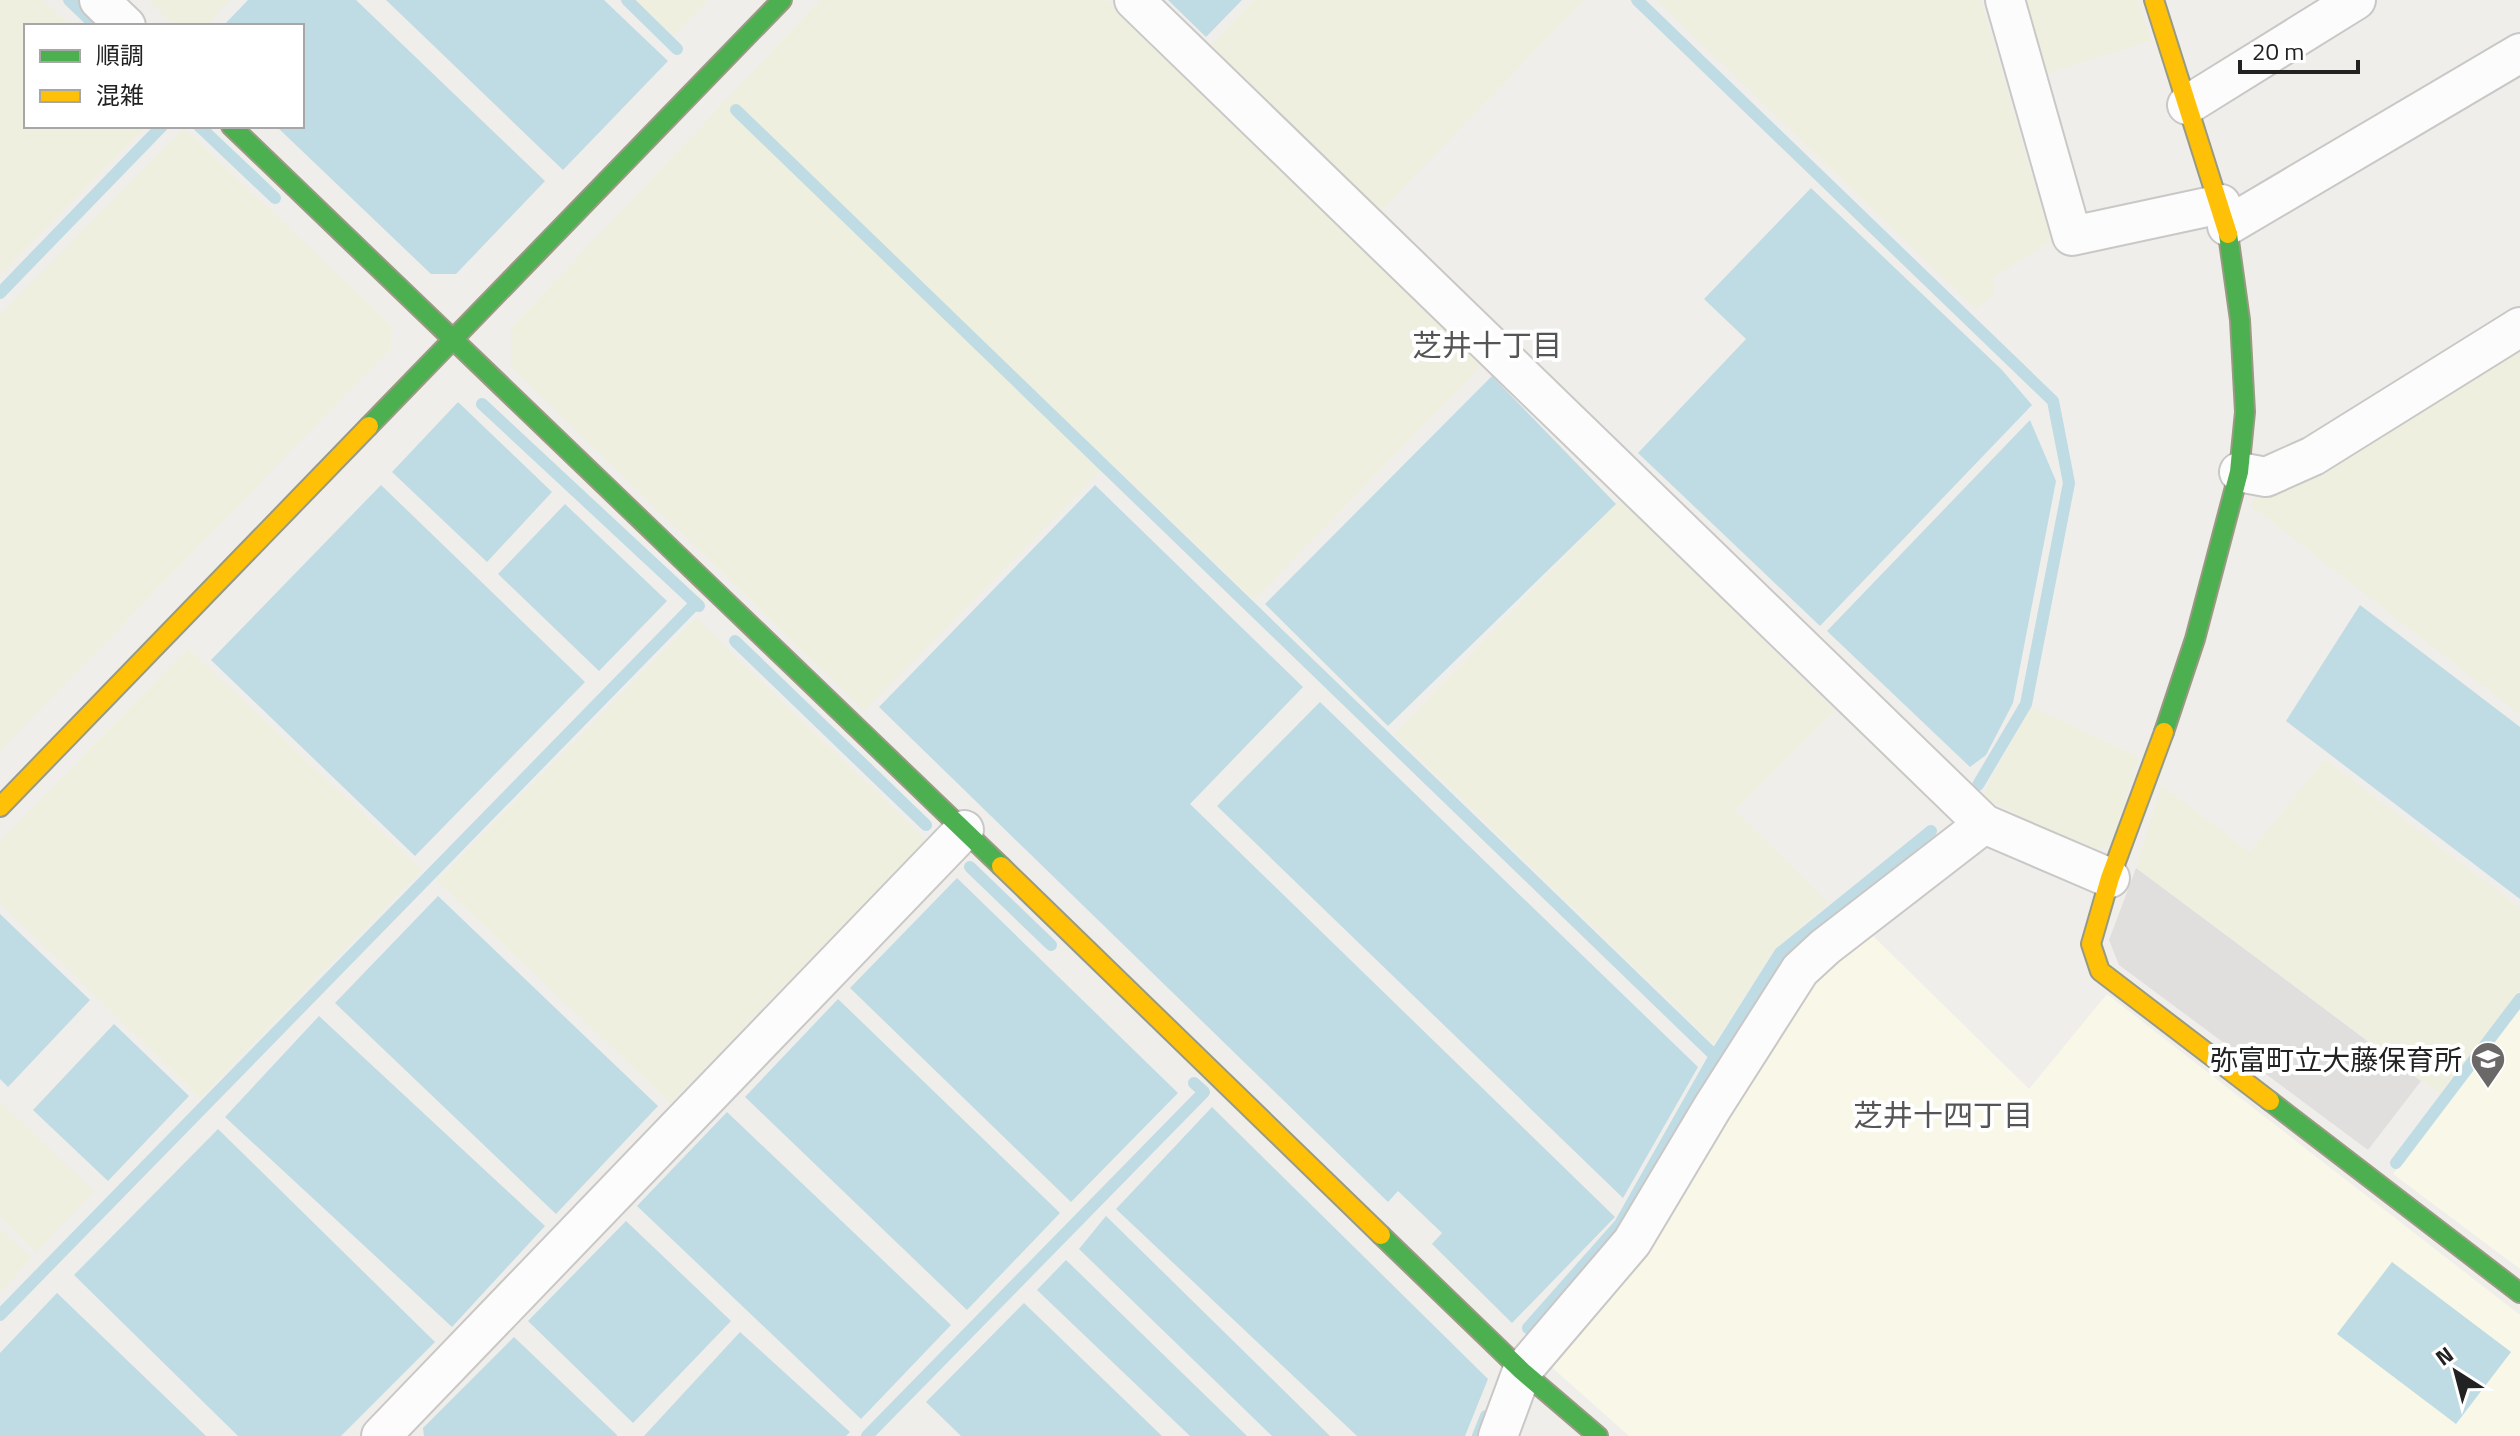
<svg xmlns="http://www.w3.org/2000/svg" width="2520" height="1436" viewBox="0 0 2520 1436" font-family="'Titillium Web','Noto Sans JP',sans-serif">
<style>
.education{fill:#f8f7e8}
.farmland{fill:#efefdf}
.parking{fill:#e0dfde}
.water{fill:#bfdbe3}
.lines{fill:none;stroke-linecap:round;stroke-linejoin:round}
.stream{stroke:#bfdbe3;stroke-width:12}
.street-casing{stroke:#c9c8c7;stroke-width:42}
.fast-casing{stroke:#999a82;stroke-width:22}
.slow-casing{stroke:#999a82;stroke-width:22}
.street{stroke:#fdfcfc;stroke-width:38}
.fast{stroke:#4caf50;stroke-width:18}
.slow{stroke:#ffc107;stroke-width:18}
.labels{text-anchor:middle;dominant-baseline:central;stroke-width:8;stroke-linejoin:round;paint-order:stroke}
.poi-label{font-size:28px;fill:#222;stroke:#fff;text-anchor:end}
.neighbourhood-label{font-size:30px;fill:#555;stroke:#fff}
</style>
<rect width="100%" height="100%" fill="#f0eeeb"/>
<!-- education -->
<g class="education">
<path d="M 1867,930 L 2029,1089 L 2107,994 L 2520,1315 L 2520,1436 L 1629,1436 L 1547,1363 L 1811,982 Z"/>
<path d="M 2520,1006 L 2520,1269 L 2393,1174 Z"/>
</g>
<!-- farmland -->
<g class="farmland">
<path d="M 0,0 L 43,0 L 71,26 L 26,26 L 26,126 L 147,126 L 0,275 Z"/>
<path d="M 148,0 L 230,0 L 206,26 L 175,26 Z"/>
<path d="M 636,0 L 709,0 L 673,36 Z"/>
<path d="M 820,0 L 1107,0 L 1481,366 L 1254,600 L 1110,462 L 864,711 L 511,367 L 511,328 Z"/>
<path d="M 1254,0 L 1584,0 L 1377,215 L 1206,50 Z"/>
<path d="M 1656,0 L 1981,0 L 2051,241 L 1993,278 L 1993,296 L 1976,309 Z"/>
<path d="M 2024,0 L 2138,0 L 2151,41 L 2045,74 Z"/>
<path d="M 184,128 L 391,325 L 391,348 L 0,751 L 0,314 Z"/>
<path d="M 2520,343 L 2520,715 L 2250,505 L 2256,496 L 2309,475 Z"/>
<path d="M 1620,499 L 1835,711 L 1735,811 L 1829,903 L 1773,951 L 1714,1044 L 1394,734 Z"/>
<path d="M 696,618 L 926,840 L 670,1103 L 437,881 Z"/>
<path d="M 188,648 L 422,870 L 200,1098 L 0,903 L 0,841 Z"/>
<path d="M 2030,706 L 2139,757 L 2111,843 L 2092,852 L 1982,797 Z"/>
<path d="M 2325,759 L 2520,908 L 2520,989 L 2440,1094 L 2136,868 L 2161,785 L 2250,852 Z"/>
<path d="M 0,1101 L 94,1191 L 36,1252 L 0,1217 Z"/>
<path d="M 0,1228 L 32,1258 L 0,1292 Z"/>
</g>
<!-- parking -->
<path class="parking" d="M 2136,868 L 2421,1081 L 2368,1150 L 2119,965 L 2109,940 Z"/>
<!-- water -->
<g class="water">
<path d="M 248,0 L 356,0 L 545,181 L 456,274 L 431,274 L 276,126 L 302,126 L 302,26 L 223,26 Z"/>
<path d="M 386,0 L 604,0 L 668,61 L 563,170 Z"/>
<path d="M 1168,0 L 1242,0 L 1206,37 Z"/>
<path d="M 1811,188 L 2002,370 L 2032,405 L 1820,626 L 1638,453 L 1746,339 L 1704,299 Z"/>
<path d="M 1492,376 L 1616,504 L 1388,726 L 1265,604 Z"/>
<path d="M 458,402 L 552,492 L 487,562 L 392,472 Z"/>
<path d="M 2030,420 L 2056,481 L 2013,703 L 1986,755 L 1970,767 L 1827,631 Z"/>
<path d="M 381,485 L 585,682 L 415,856 L 211,660 Z"/>
<path d="M 1095,485 L 1303,687 L 1190,804 L 1615,1217 L 1512,1323 L 1432,1244 L 1442,1233 L 1398,1191 L 1388,1202 L 879,707 Z"/>
<path d="M 565,504 L 667,601 L 599,671 L 498,574 Z"/>
<path d="M 2360,605 L 2520,727 L 2520,899 L 2286,721 Z"/>
<path d="M 1320,702 L 1698,1067 L 1623,1198 L 1217,806 Z"/>
<path d="M 957,878 L 1178,1093 L 1071,1202 L 850,988 Z"/>
<path d="M 438,896 L 658,1106 L 556,1214 L 335,1003 Z"/>
<path d="M 0,914 L 90,1000 L 8,1087 L 0,1079 Z"/>
<path d="M 838,999 L 1060,1213 L 967,1310 L 745,1097 Z"/>
<path d="M 319,1016 L 545,1226 L 452,1327 L 225,1117 Z"/>
<path d="M 114,1024 L 189,1096 L 108,1181 L 33,1110 Z"/>
<path d="M 1212,1107 L 1488,1379 L 1465,1436 L 1357,1436 L 1116,1209 Z"/>
<path d="M 727,1112 L 951,1325 L 861,1419 L 637,1206 Z"/>
<path d="M 218,1129 L 435,1342 L 341,1436 L 238,1436 L 74,1275 Z"/>
<path d="M 1106,1216 L 1330,1436 L 1272,1436 L 1079,1249 Z"/>
<path d="M 626,1221 L 731,1321 L 633,1423 L 528,1321 Z"/>
<path d="M 1066,1260 L 1247,1436 L 1190,1436 L 1037,1290 Z"/>
<path d="M 2392,1262 L 2511,1352 L 2456,1424 L 2337,1334 Z"/>
<path d="M 57,1293 L 206,1436 L 0,1436 L 0,1353 Z"/>
<path d="M 1024,1303 L 1162,1436 L 961,1436 L 926,1402 Z"/>
<path d="M 740,1332 L 850,1432 L 846,1436 L 644,1436 Z"/>
<path d="M 514,1337 L 617,1435 L 617,1436 L 424,1436 L 423,1428 Z"/>
</g>
<g class="lines">
<!-- stream -->
<g class="stream">
<path d="M 69,0 L 96,26"/>
<path d="M 627,0 L 677,49"/>
<path d="M 1637,0 L 2053,401 L 2069,483 L 2026,704 L 1978,785"/>
<path d="M 736,110 L 1715,1056"/>
<path d="M 199,126 L 275,198"/>
<path d="M 0,293 L 162,126"/>
<path d="M 482,404 L 699,606"/>
<path d="M 735,641 L 926,825"/>
<path d="M 970,867 L 1051,945"/>
<path d="M 2396,1163 L 2520,999"/>
<path d="M 0,1315 L 696,603"/>
<path d="M 1528,1328 L 1620,1224 L 1715,1056 L 1780,953 L 1931,831"/>
<path d="M 867,1436 L 1204,1092 L 1194,1083"/>
<path d="M 1478,1436 L 1486,1416"/>
</g>
<!-- street casing -->
<g class="street-casing">
<g id="street">
<path d="M 99,0 L 126,26"/>
<path d="M 1134,0 L 1984,824 L 2110,878"/>
<path d="M 2005,0 L 2072,236 L 2221,204"/>
<path d="M 2187,105 L 2356,0"/>
<path d="M 2227,226 L 2520,53"/>
<path d="M 2239,472 L 2266,477 L 2313,456 L 2520,327"/>
<path d="M 381,1436 L 964,830"/>
<path d="M 1498,1436 L 1522,1371 L 1632,1242 L 1712,1108 L 1800,970 L 1825,947 L 1984,824"/>
</g>
</g>
<!-- fast casing -->
<g class="fast-casing">
<g id="fast">
<path d="M 231,126 L 1001,866"/>
<path d="M 369,426 L 782,0"/>
<path d="M 2164,732 L 2195,639 L 2239,472 L 2245,412 L 2240,320 L 2228,234"/>
<path d="M 2270,1101 L 2520,1293"/>
<path d="M 1381,1235 L 1522,1371 L 1598,1436"/>
</g>
</g>
<!-- slow casing -->
<g class="slow-casing">
<g id="slow">
<path d="M 2154,0 L 2228,234"/>
<path d="M 2164,732 L 2110,878 L 2091,944 L 2100,971 L 2270,1101"/>
<path d="M 0,807 L 369,426"/>
<path d="M 1001,866 L 1381,1235"/>
</g>
</g>
<!-- street -->
<use href="#street" class="street"/>
<!-- fast -->
<use href="#fast" class="fast"/>
<!-- slow -->
<use href="#slow" class="slow"/>
</g>
<!-- icons -->
<defs>
<g id="school-pin" transform="scale(1.8)"><path d="M0 17L-7.5 6A9.5 9.5 0 1 1 7.5 6Z" fill="#6a6968" stroke="#fff"/><path d="M0-5L7-2L0 1L-7-2ZM-4 1L0 2.5L4 1V4Q0 6-4 4Z" fill="#fff"/></g>
</defs>
<g fill-rule="evenodd">
<use href="#school-pin" x="2488" y="1059"/>
</g>
<g class="labels">
<!-- poi labels -->
<g class="poi-label">
<text x="2462" y="1059">弥富町立大藤保育所</text>
</g>
<!-- neighbourhood labels -->
<g class="neighbourhood-label">
<text x="1487" y="345">芝井十丁目</text>
<text x="1943" y="1115">芝井十四丁目</text>
</g>
</g>
<!-- legend -->
<rect x="24" y="24" width="280" height="104" fill="#ffffff" stroke="#a7a7a7" stroke-width="2"/>
<rect x="40" y="50" width="40" height="12" fill="#4caf50" stroke="#a7a7a7" stroke-width="2"/>
<text x="96" y="64" font-size="24" fill="#222222">順調</text>
<rect x="40" y="90" width="40" height="12" fill="#ffc107" stroke="#a7a7a7" stroke-width="2"/>
<text x="96" y="104" font-size="24" fill="#222222">混雑</text>
<!-- north arrow -->
<g transform="translate(2456 1372) rotate(324)" stroke="#ffffff" stroke-width="6" paint-order="stroke">
<path d="M0-6L14 30L0 20L-14 30Z" fill="#222222"/>
<text y="-12" font-size="22" font-weight="bold" text-anchor="middle" fill="#222222">N</text>
</g>
<!-- scale -->
<path d="M2240 60v12h118v-12" fill="none" stroke="#222222" stroke-width="4"/>
<text x="2252" y="60" font-size="24" fill="#222222" stroke="#ffffff" stroke-width="6" paint-order="stroke">20 m</text>
</svg>
